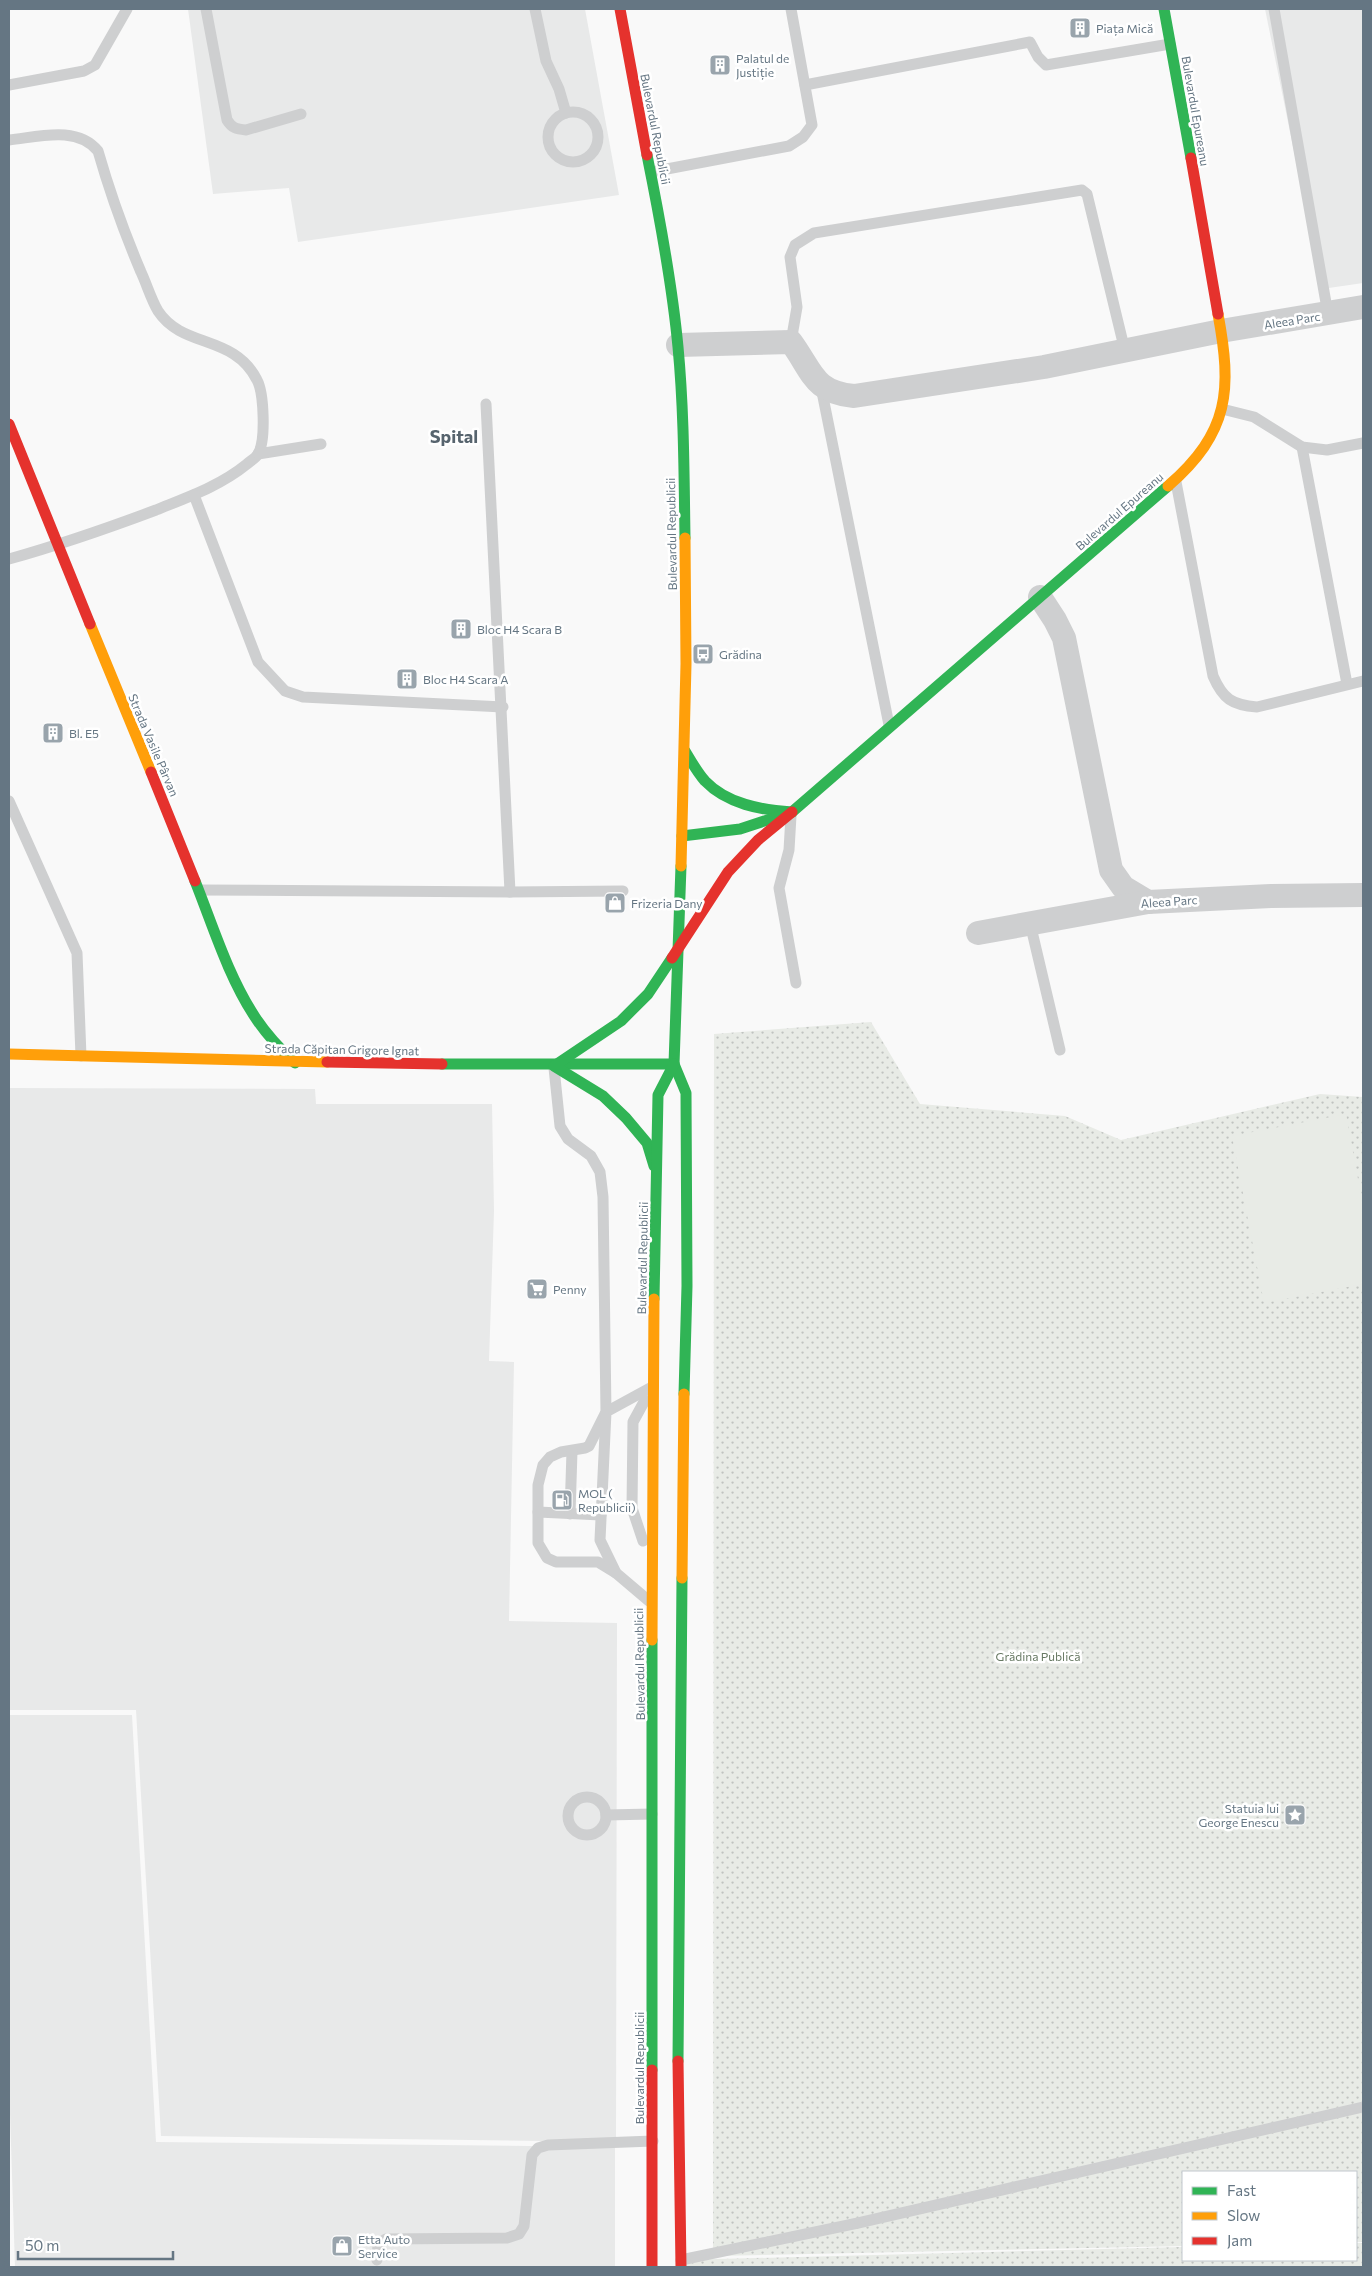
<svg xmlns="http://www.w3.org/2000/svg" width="1372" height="2276" viewBox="0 0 1372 2276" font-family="Commissioner,sans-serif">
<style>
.built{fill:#e8e9e9}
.park{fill:url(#park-dots)}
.garden{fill:#e8ebe6}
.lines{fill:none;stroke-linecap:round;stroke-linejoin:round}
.lane{stroke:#cecfd0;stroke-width:11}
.street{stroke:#cecfd0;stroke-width:24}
.fast{stroke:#30b455;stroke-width:11}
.slow{stroke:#ff9f0a;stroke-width:11}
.jam{stroke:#e5322d;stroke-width:11}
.labels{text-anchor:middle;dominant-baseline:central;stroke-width:5;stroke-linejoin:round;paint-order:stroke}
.poi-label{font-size:12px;fill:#657683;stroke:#fff;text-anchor:start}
.street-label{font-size:12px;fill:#657683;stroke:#fff}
.park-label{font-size:12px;fill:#687a64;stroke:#fff}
.district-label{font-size:18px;font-weight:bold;fill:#57646e;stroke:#fff}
</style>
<defs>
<pattern id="park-dots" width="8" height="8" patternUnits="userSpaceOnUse" patternTransform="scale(1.25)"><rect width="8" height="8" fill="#e8ebe6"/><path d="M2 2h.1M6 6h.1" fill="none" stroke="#c0c3c0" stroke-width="1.8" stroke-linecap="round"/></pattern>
</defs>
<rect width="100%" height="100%" fill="#f9f9f9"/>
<!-- built -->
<g class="built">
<path d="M 188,9 L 585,9 L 619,195 L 298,242 L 289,188 L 213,194 Z"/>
<path d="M 1265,9 L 1363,9 L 1363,283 L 1322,289 Z"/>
<path d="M 9,1088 L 315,1089 L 316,1104 L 492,1104 L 494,1211 L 489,1361 L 514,1362 L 509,1621 L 617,1623 L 616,2142 L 161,2136 L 136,1710 L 9,1710 Z"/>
<path d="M 9,1715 L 132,1715 L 156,2142 L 615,2147 L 615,2267 L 15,2267 L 9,2083 Z"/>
</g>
<!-- park -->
<g class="park">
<path d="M 871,1022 L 920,1104 L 1065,1116 L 1121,1140 L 1320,1094 L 1363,1097 L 1363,2242 L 1356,2242 L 1356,2172 L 1183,2172 L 1183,2246 L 713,2256 L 714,1034 Z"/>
<path d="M 1356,2243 L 1363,2243 L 1363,2267 L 681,2267 L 681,2260 L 1183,2247 L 1183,2260 L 1356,2260 Z"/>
</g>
<!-- garden -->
<path class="garden" d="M 1346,1114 L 1363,1206 L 1363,1284 L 1264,1303 L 1232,1136 Z"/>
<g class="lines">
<!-- lane -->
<g class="lane">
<path d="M 206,9 L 227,120 C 232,128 236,129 246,130 L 301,114"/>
<path d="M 535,9 L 546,61 L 559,89 L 566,113"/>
<path d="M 1274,9 L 1328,314"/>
<path d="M 9,85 L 84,71 L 95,65 L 127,9"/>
<path d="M 805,85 L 1030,42 L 1038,57 L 1046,65 L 1170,44"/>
<circle cx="573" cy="137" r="25"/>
<path d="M 9,140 C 38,137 77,125 98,151 C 110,193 124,232 141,272 C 147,285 151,299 158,311 C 183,349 234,334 257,380 C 264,393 266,441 258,454 C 256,458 250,461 247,464 C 220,486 188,497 156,510 C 108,528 59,545 9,559"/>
<path d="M 651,172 L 789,146 L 803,137 L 812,125 L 791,9"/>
<path d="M 791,342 L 797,307 L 790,257 L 795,245 L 814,233 L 1082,190 L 1087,194 L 1125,351"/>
<path d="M 821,387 L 889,725"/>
<path d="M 1222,409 L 1254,417 L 1302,447 L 1327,450 L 1363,443"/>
<path d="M 1302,447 L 1347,684"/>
<path d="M 258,454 L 321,444"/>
<path d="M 1176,482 L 1213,676 C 1223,699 1232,705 1257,707 L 1363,681"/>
<path d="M 194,495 L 258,662 L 285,691 L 303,697 L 503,707"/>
<path d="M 9,801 L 77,953 L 81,1056"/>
<path d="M 791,816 L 789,850 L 779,888 L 796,983"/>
<path d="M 200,890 L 510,892 L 486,404"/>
<path d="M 510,892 L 623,891"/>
<path d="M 1030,923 L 1060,1050"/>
<path d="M 554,1068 L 560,1126 L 568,1139 L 591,1156 L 600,1172 L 603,1197 L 606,1412 L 589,1446 L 585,1448 L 561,1452 L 550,1457 L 543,1465 L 538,1485 L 538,1543 L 547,1558 L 556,1562 L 598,1562 L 616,1573"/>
<path d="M 538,1512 L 601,1515"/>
<path d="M 570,1514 L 572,1451"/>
<path d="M 643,1541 L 632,1508 L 633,1422 L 645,1400"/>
<path d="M 649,1601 L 616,1573 L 600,1540 L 606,1412 L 650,1388"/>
<circle cx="587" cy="1816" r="19"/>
<path d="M 606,1815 L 652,1814"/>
<path d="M 377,2260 L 378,2244 L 386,2239 L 507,2238 L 519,2234 L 524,2226 L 532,2155 L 538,2148 L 548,2145 L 653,2141"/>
<path d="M 681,2260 L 858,2223 L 1363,2107"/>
</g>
<!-- street -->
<g class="street">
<path d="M 678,345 L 791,342 C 813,372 813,392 854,396 L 1044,367 L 1221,331 L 1363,307"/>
<path d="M 1040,597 L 1055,620 L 1064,638 L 1111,870 L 1123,887 L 1148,902"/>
<path d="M 978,933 L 1148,902 L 1271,896 L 1363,895"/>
</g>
<!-- fast -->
<g class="fast">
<path d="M 1164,9 L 1191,158"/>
<path d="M 647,155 C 660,219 672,283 678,347 C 684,410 684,474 685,538"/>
<path d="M 685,751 C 691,761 697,772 705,781 C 727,804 761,810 792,812"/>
<path d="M 682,836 L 740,829 L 792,812 L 1168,486"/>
<path d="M 681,866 L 674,1064 L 686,1093 L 687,1286 L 684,1394"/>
<path d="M 195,881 C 213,926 228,976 255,1017 C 266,1034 280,1049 295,1063"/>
<path d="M 442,1064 L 674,1064"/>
<path d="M 654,1166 L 647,1143 L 626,1118 L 603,1096 L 554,1066 L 621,1021 L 648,994 L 672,958"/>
<path d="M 654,1299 L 658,1095 L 674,1064"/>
<path d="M 652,1640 L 652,2070"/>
<path d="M 678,2061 L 682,1578"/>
</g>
<!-- slow -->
<g class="slow">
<path d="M 1168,486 C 1230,432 1232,390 1218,314"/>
<path d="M 90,624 L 151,772"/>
<path d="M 681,866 L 686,664 L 685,538"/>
<path d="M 9,1054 L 327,1062"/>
<path d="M 682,1578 L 684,1394"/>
<path d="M 652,1640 L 654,1299"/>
</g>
<!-- jam -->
<g class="jam">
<path d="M 620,9 L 647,155"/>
<path d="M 1191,158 L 1218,314"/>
<path d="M 9,424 L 90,624"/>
<path d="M 151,772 L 195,881"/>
<path d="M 672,958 L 728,872 L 758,840 L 792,812"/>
<path d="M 327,1062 L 442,1064"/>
<path d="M 678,2061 L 681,2267"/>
<path d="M 652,2070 L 652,2267"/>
</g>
</g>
<!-- icons -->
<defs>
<g id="building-square" transform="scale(1.125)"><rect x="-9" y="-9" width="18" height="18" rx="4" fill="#99a4ac" stroke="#fff"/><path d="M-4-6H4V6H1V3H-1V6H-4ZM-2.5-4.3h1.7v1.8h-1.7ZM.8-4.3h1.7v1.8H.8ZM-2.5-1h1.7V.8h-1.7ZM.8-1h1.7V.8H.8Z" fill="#fff"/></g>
<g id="bus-square" transform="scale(1.125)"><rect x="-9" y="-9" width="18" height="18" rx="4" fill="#99a4ac" stroke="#fff"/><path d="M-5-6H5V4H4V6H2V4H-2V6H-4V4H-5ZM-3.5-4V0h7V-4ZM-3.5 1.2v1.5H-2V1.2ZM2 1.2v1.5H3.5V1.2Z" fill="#fff"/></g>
<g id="shop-square" transform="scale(1.125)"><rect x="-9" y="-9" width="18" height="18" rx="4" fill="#99a4ac" stroke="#fff"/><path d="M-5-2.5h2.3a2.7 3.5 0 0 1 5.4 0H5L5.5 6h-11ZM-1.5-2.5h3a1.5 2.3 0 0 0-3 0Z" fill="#fff"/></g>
<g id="supermarket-square" transform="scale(1.125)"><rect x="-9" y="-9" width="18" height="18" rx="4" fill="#99a4ac" stroke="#fff"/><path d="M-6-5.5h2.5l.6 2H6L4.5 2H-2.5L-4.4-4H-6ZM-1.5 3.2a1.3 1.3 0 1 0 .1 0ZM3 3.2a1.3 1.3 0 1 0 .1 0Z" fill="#fff"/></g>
<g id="fuel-square" transform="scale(1.125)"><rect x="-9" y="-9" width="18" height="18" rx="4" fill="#99a4ac" stroke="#fff"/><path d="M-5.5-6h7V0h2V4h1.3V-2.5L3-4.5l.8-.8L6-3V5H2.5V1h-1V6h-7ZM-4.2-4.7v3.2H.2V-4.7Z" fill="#fff"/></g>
<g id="sight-square" transform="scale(1.125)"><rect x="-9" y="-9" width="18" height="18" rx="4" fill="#99a4ac" stroke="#fff"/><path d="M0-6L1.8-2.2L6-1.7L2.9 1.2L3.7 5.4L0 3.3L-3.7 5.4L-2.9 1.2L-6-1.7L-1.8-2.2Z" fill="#fff"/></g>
</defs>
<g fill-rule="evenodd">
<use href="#building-square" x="1080" y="28"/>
<use href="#building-square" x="720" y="65"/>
<use href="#building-square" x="461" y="629"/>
<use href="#bus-square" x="703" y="654"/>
<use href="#building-square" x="407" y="679"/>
<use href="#building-square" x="53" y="733"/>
<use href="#shop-square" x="615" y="903"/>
<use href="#supermarket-square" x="537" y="1289"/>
<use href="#fuel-square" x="562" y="1500"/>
<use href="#sight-square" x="1295" y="1815"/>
<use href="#shop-square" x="342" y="2246"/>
</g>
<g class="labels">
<!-- poi labels -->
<g class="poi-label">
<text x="1096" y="28">Piața Mică</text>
<text x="736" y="58">Palatul de<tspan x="736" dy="14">Justiție</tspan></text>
<text x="477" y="629">Bloc H4 Scara B</text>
<text x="719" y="654">Grădina</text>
<text x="423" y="679">Bloc H4 Scara A</text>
<text x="69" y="733">Bl. E5</text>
<text x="631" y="903">Frizeria Dany</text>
<text x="553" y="1289">Penny</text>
<text x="578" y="1493">MOL (<tspan x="578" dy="14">Republicii)</tspan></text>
<text x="1279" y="1808" text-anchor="end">Statuia lui<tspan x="1279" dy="14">George Enescu</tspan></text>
<text x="358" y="2239">Etta Auto<tspan x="358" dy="14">Service</tspan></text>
</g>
<!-- street labels -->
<g class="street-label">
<text transform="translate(1196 111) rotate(80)">Bulevardul Epureanu</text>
<text transform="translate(656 129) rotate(79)">Bulevardul Republicii</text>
<text transform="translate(1292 320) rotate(-9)">Aleea Parc</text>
<text transform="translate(1119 511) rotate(-41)">Bulevardul Epureanu</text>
<text transform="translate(671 534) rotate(-91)">Bulevardul Republicii</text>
<text transform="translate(154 745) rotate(67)">Strada Vasile Pârvan</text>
<text transform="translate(1169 901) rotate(-4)">Aleea Parc</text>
<text transform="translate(342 1049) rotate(1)">Strada Căpitan Grigore Ignat</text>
<text transform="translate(642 1258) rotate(-89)">Bulevardul Republicii</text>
<text transform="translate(639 1664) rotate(-91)">Bulevardul Republicii</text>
<text transform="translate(639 2068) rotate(-90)">Bulevardul Republicii</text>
</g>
<!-- park labels -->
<g class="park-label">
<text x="1038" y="1656">Grădina Publică</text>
</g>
<!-- district labels -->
<g class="district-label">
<text x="454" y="436">Spital</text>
</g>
</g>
<!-- border -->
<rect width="1372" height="2276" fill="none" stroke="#657683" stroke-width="20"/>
<!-- legend -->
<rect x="1182" y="2171" width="175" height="90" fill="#ffffff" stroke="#c1c8cd"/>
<rect x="1192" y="2187" width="25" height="8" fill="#30b455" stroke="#c1c8cd"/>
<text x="1227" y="2196" font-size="15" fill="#657683">Fast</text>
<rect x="1192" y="2212" width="25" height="8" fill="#ff9f0a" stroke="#c1c8cd"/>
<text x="1227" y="2221" font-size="15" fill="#657683">Slow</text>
<rect x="1192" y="2237" width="25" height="8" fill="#e5322d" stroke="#c1c8cd"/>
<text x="1227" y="2246" font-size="15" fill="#657683">Jam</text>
<!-- scale -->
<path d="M18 2251v8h155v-8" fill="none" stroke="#657683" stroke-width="2.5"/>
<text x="25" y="2251" font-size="15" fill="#657683" stroke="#ffffff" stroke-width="4" paint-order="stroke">50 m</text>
</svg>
